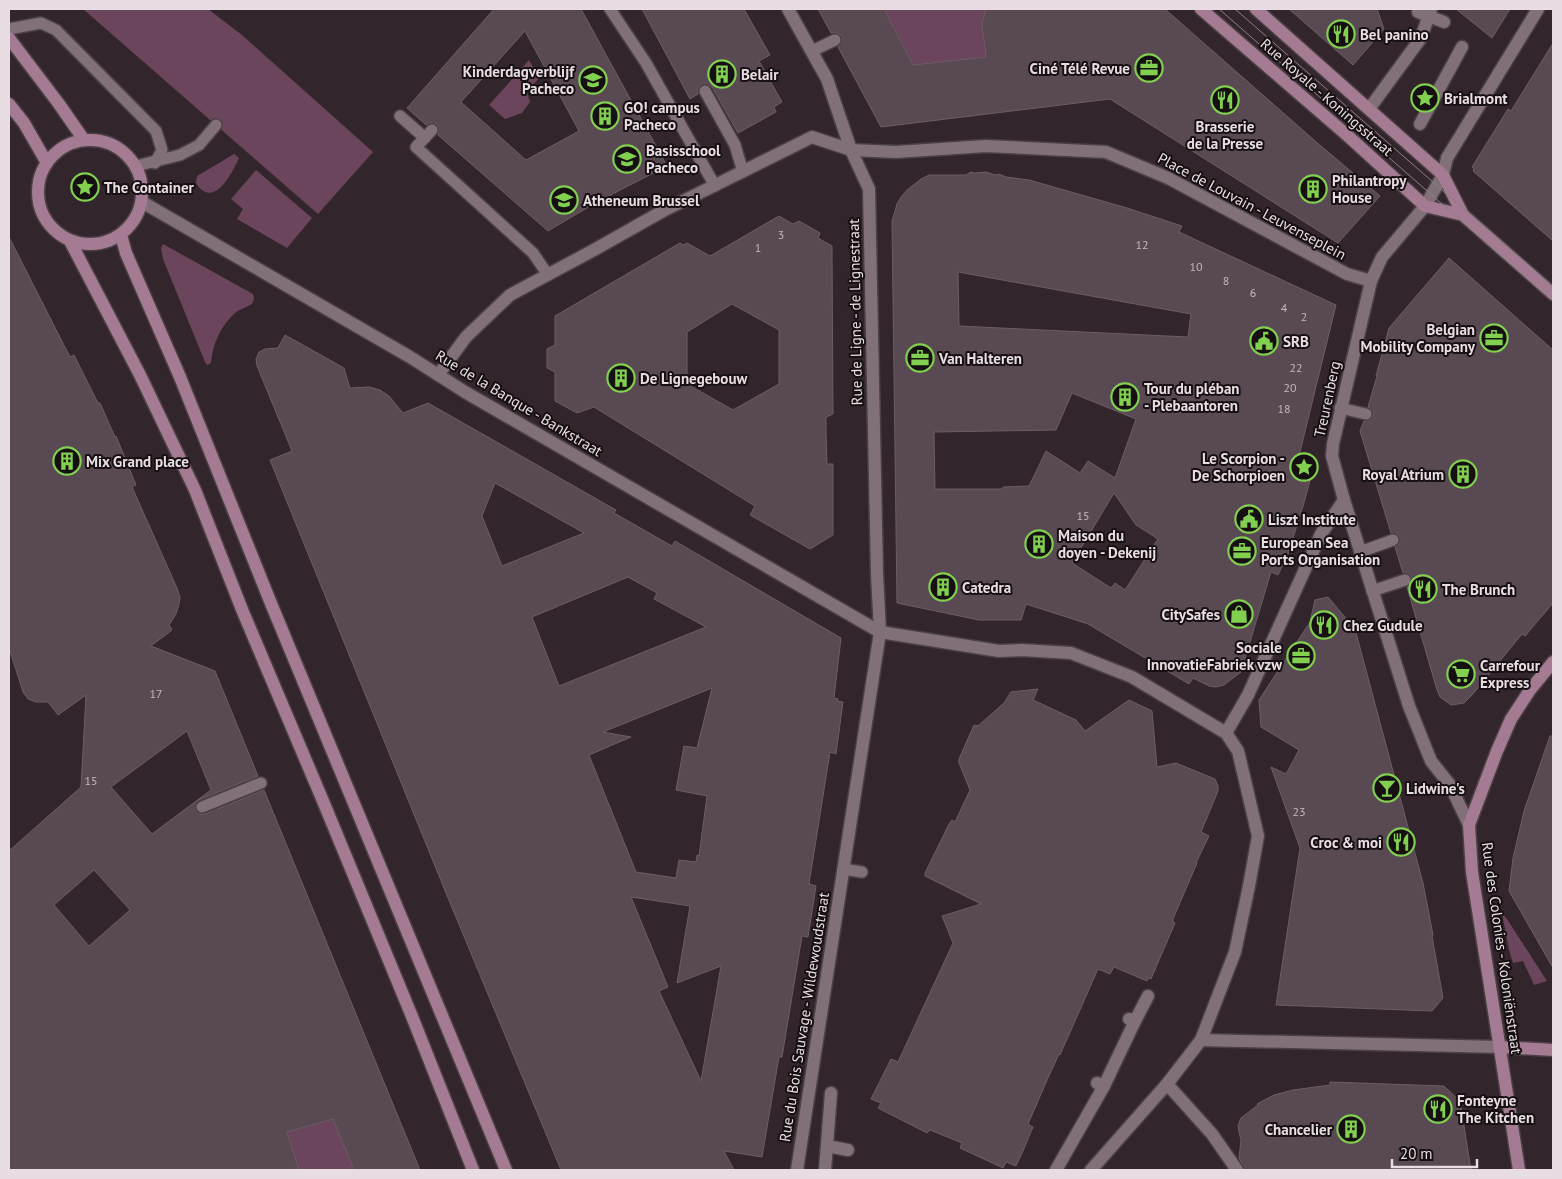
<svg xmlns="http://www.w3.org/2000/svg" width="1562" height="1179" viewBox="0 0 1562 1179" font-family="'PT Sans',sans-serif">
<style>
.green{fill:#6b455b}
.building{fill:#594952;stroke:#6d5d65;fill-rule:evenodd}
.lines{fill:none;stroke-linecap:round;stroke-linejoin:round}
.lane-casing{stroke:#4b4046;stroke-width:14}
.street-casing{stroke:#4b4046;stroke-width:15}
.secondary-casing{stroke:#4b4046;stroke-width:15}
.lane{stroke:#817079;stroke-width:11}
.street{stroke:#817079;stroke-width:12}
.secondary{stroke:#a47b92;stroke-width:12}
.tram{stroke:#8b7f85;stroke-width:1}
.labels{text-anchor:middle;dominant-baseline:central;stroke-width:4;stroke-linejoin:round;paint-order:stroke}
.number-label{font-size:12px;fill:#c4b8be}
.poi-label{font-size:15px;font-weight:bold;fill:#e7dde2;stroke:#161013;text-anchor:start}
.street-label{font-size:15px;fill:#e7dde2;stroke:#161013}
</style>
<rect width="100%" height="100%" fill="#33252c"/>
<!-- green -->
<g class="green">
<path d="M 83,9 L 208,9 L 242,35 L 373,152 L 318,214 Z"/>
<path d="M 884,9 L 986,9 L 982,24 L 986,57 L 913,65 Z"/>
<path d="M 529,60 L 539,78 L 527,92 L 530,102 L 522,113 L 505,119 L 489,105 Z"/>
<path d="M 234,154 L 239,158 C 232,174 213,210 196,183 L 197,176 Z"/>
<path d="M 256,170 L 312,218 L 287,248 L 237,219 L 243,209 L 231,199 Z"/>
<path d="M 163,244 L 253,294 L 254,299 L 252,304 C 247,307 240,309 235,313 C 221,325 212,346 211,363 L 207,365 L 205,362 L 163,259 L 161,248 Z"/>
<path d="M 1502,913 L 1507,919 L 1547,981 L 1534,985 L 1523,961 L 1513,963 L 1509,950 Z"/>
<path d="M 333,1119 L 354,1170 L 299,1170 L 287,1132 Z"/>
</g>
<!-- building -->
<g class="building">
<path d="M 494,9 L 581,9 L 667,166 L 597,202 L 548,231 L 438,135 L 439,128 L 437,124 L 430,123 L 426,125 L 407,108 ZM 525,31 L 579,131 L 526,160 L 461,102 Z"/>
<path d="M 642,9 L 744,9 L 770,55 L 759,61 L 782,102 L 774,107 L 776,112 L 738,133 L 712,87 L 706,84 L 702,84 L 698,88 L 698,94 L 690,99 Z"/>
<path d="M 818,9 L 884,9 L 913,65 L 986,57 L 982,24 L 986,9 L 1165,9 L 1314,140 L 1380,196 L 1338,243 L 1110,99 L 881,127 L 838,47 L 842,41 L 842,36 L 836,33 L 831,33 Z"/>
<path d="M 1289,9 L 1377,9 L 1384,29 L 1353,65 Z"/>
<path d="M 1456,9 L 1510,9 L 1492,38 Z"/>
<path d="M 1553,43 L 1553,241 L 1473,171 L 1474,169 L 1472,167 L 1508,109 L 1511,111 Z"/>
<path d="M 971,172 L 974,173 L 986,172 L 995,175 L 999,174 L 1006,177 L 1029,180 L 1127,208 L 1182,226 L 1179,232 L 1336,305 L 1297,464 L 1313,470 L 1303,506 L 1288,554 L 1278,575 L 1271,572 L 1241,672 L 1224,685 L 1216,687 L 1209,686 L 1193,678 L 1189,684 L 1088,624 L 1026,604 L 1021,620 L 979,620 L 897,603 L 892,221 L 897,204 L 901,197 L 907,190 L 921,179 L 929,175 L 966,175 ZM 958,272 L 1191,314 L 1188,337 L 959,326 ZM 1072,393 L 1136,419 L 1115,478 L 1088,461 L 1080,473 L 1046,451 L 1029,486 L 1003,487 L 1003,489 L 935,489 L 934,432 L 1056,430 ZM 1114,493 L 1136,525 L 1158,539 L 1125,590 L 1115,583 L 1111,588 L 1072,563 Z"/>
<path d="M 779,216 L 793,224 L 799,221 L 820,233 L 818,238 L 832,246 L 833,414 L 826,417 L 826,433 L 827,464 L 833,464 L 833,535 L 810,549 L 750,515 L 755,506 L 594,407 L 577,413 L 555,401 L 555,372 L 547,368 L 547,349 L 555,345 L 555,316 L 680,243 L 683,245 L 687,243 L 710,256 ZM 732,304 L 779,330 L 779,384 L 733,410 L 687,384 L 687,332 Z"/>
<path d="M 9,237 L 70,357 L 74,355 L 98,403 L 100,403 L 115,437 L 116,436 L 136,485 L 132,487 L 177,588 L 180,597 L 179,604 L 176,614 L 169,625 L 172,630 L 151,646 L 215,671 L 258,776 L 199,800 L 195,806 L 195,810 L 200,814 L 205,814 L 264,790 L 420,1170 L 354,1170 L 333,1119 L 287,1132 L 299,1170 L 9,1170 L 9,851 L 81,787 L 86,695 L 58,715 L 48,702 L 36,702 L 28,699 L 23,692 L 9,648 ZM 187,731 L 211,790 L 152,834 L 111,787 ZM 94,870 L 130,910 L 89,946 L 54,905 Z"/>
<path d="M 1449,258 L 1553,350 L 1553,603 L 1525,636 L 1522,634 L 1473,694 L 1464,703 L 1451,705 L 1440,697 L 1437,690 L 1407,587 L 1411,585 L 1412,578 L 1410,574 L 1403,573 L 1395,547 L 1399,544 L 1400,538 L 1397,534 L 1391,533 L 1360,431 L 1364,421 L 1369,421 L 1373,416 L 1373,411 L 1368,407 L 1377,376 L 1376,376 L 1389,328 Z"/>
<path d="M 285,335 L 344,368 L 350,388 L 369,387 L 380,390 L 389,396 L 403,413 L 428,403 L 616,510 L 614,513 L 672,546 L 675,541 L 841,638 L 834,698 L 838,699 L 837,701 L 843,702 L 836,754 L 830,752 L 809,884 L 816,886 L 808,937 L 802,936 L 782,1057 L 779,1057 L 762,1157 L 724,1151 L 734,1170 L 561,1170 L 446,893 L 270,460 L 292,451 L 257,366 L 256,359 L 259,352 L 265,349 L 278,348 ZM 495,483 L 584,533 L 502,566 L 482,516 ZM 628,577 L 657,593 L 654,599 L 706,627 L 559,686 L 532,617 ZM 712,688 L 697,748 L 684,746 L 676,790 L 707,796 L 699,856 L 697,855 L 696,862 L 679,860 L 676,878 L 636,872 L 589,755 L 631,737 L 603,732 ZM 631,897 L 690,906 L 677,983 L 721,966 L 701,1081 L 659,991 L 668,987 Z"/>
<path d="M 1328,597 L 1355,629 L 1423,883 L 1433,935 L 1432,936 L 1443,998 L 1432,1011 L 1276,1005 L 1300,848 L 1271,767 L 1286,774 L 1299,750 L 1261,727 L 1259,700 L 1310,622 L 1315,600 Z"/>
<path d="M 1038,689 L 1033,700 L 1076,720 L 1085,731 L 1129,700 L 1152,711 L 1157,767 L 1176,763 L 1215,779 L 1218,786 L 1218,791 L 1201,832 L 1209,836 L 1196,863 L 1197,863 L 1173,919 L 1173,922 L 1175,923 L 1151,979 L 1148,978 L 1147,981 L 1114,967 L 1110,974 L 1098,969 L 1060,1055 L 1059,1054 L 1048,1078 L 1028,1124 L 1033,1127 L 1023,1151 L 1016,1166 L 1006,1162 L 1003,1168 L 960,1148 L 962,1143 L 930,1130 L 927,1133 L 878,1108 L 881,1103 L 871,1099 L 891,1059 L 898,1062 L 953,943 L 942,916 L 981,904 L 925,876 L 925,873 L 949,824 L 952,820 L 955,822 L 970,790 L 959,763 L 959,759 L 974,725 L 978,726 L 1004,703 L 1011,692 Z"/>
<path d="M 1550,736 L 1553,736 L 1553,968 L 1509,891 L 1513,858 L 1524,811 Z"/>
<path d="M 1330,1082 L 1444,1086 L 1460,1101 L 1471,1170 L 1245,1170 L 1239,1158 L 1241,1140 L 1239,1132 L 1238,1125 L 1241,1118 L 1258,1105 L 1257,1104 L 1274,1095 L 1293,1090 L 1330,1085 Z"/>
</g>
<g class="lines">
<!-- lane casing -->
<g class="lane-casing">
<g id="lane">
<path d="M 610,9 L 646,63 L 715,186"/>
<path d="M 9,29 L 41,23 L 56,30 L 156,131 L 162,150 L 155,163"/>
<path d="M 812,51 L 835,40"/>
<path d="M 705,91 L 735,145 L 743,172"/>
<path d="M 400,116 L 425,138"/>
<path d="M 432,130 L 416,147 L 533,253 L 548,275"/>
<path d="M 136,166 L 180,155 L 199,145 L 216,125"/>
<path d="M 1340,408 L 1366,414"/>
<path d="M 1360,552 L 1393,540"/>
<path d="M 1372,591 L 1405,580"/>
<path d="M 202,807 L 261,783"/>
<path d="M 843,869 L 862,872"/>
</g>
</g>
<!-- street casing -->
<g class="street-casing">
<g id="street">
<path d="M 788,9 L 827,79 L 851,150 L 869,189 L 877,574 L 880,632 L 797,1170"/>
<path d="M 1418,12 L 1444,22"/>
<path d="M 1369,109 L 1421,38 L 1431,9"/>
<path d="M 1420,124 L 1462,47"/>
<path d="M 142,202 L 410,357 L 465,392 L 880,632 L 999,651 L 1022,650 L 1071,653 L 1132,677 L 1226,733 L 1238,751 L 1258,836 L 1249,886 L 1235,952 L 1201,1040 L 1167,1084 L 1091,1170"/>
<path d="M 438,375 L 466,337 L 510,295 L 592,251 L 663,211 L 812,137 L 851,150 L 896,152 L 986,146 L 1106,152 L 1168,178 L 1347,274 L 1371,281"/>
<path d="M 1226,733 L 1248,695 L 1321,534 L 1344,500"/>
<path d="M 1469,825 L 1450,785 L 1431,761 L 1409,706 L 1344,500 L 1332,456 L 1333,444 L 1371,281 L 1382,257 L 1425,206 L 1443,175 L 1447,158 L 1538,9"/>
<path d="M 1129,1019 L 1135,1021 L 1148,996"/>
<path d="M 1201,1040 L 1500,1047"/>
<path d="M 1097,1083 L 1104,1086 L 1135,1021"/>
<path d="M 1167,1084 L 1212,1134 L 1237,1170"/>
<path d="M 827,1146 L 848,1150"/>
<path d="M 825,1170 L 831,1093"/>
<path d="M 1056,1170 L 1104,1086"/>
</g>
</g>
<!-- secondary casing -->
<g class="secondary-casing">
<g id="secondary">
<path d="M 1201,9 L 1348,136 L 1425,206 L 1463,215"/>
<path d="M 1256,9 L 1443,175 L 1463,215 L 1553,294"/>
<path d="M 9,38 L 59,104 L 84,140"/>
<path d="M 9,104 L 24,123 L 47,163"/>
<circle cx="90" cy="192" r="52"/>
<path d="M 121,235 L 126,253 L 180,377 L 270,601 L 506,1170"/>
<path d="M 70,241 L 140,375 L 195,490 L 243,612 L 323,801 L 411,1014 L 473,1170"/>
<path d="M 1500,1047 L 1553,1050"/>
<path d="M 1519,1170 L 1472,872 L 1469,825 L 1497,751 L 1511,719 L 1530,690 L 1553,662"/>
</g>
</g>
<!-- lane -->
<use href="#lane" class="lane"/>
<!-- street -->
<use href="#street" class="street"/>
<!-- secondary -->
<use href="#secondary" class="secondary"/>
<!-- tram -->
<g class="tram">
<path d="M 1219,9 L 1553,301"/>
<path d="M 1235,9 L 1553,287"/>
</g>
</g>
<!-- icons -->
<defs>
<g id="restaurant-ring" transform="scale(1.4375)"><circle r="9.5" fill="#161013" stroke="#82d050" stroke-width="1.5"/><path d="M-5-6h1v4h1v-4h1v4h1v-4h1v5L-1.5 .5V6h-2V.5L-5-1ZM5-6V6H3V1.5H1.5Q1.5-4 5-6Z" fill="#82d050"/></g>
<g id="office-ring" transform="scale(1.4375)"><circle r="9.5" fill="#161013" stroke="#82d050" stroke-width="1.5"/><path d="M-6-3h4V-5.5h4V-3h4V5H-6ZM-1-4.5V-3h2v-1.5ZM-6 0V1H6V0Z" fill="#82d050"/></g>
<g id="building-ring" transform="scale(1.4375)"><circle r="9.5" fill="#161013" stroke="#82d050" stroke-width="1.5"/><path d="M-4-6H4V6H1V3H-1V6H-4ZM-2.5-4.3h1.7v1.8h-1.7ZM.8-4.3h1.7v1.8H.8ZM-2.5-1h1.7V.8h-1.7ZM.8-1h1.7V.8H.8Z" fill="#82d050"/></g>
<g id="school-ring" transform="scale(1.4375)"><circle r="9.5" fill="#161013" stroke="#82d050" stroke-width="1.5"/><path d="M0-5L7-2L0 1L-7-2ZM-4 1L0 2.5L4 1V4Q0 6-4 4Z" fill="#82d050"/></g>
<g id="sight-ring" transform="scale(1.4375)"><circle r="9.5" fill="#161013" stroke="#82d050" stroke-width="1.5"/><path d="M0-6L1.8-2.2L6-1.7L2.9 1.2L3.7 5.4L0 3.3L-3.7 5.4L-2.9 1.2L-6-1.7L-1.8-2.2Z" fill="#82d050"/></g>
<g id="civic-ring" transform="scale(1.4375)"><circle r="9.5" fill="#161013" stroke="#82d050" stroke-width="1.5"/><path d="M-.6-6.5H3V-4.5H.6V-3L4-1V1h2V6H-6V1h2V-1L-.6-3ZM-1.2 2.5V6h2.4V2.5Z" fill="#82d050"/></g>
<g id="shop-ring" transform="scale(1.4375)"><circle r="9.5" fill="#161013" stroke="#82d050" stroke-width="1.5"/><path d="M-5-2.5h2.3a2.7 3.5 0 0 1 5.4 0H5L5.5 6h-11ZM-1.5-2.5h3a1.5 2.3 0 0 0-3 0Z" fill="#82d050"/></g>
<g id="supermarket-ring" transform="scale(1.4375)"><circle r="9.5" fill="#161013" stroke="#82d050" stroke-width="1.5"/><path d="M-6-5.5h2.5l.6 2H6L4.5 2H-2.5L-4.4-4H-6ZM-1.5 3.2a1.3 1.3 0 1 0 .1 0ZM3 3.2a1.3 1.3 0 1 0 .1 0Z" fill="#82d050"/></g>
<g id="bar-ring" transform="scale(1.4375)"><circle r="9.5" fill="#161013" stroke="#82d050" stroke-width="1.5"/><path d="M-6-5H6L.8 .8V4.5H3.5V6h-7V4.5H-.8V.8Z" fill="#82d050"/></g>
</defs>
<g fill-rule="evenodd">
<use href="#restaurant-ring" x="1341" y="34"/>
<use href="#office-ring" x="1149" y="68"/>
<use href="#building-ring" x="722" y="74"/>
<use href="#school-ring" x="593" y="80"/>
<use href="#sight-ring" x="1425" y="98"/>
<use href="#restaurant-ring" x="1225" y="100"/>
<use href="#building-ring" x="605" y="116"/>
<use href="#school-ring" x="627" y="159"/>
<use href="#sight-ring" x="85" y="187"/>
<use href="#building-ring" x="1313" y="189"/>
<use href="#school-ring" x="564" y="200"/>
<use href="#office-ring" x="1494" y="338"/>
<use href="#civic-ring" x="1264" y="341"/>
<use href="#office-ring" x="920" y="358"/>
<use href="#building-ring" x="621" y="378"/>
<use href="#building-ring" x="1125" y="397"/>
<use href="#building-ring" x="67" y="461"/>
<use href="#sight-ring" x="1304" y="467"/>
<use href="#building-ring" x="1463" y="474"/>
<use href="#civic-ring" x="1249" y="519"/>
<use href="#building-ring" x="1039" y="544"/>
<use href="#office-ring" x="1242" y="551"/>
<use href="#building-ring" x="943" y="587"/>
<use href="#restaurant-ring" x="1423" y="589"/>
<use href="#shop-ring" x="1239" y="614"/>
<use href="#restaurant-ring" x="1324" y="625"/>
<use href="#office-ring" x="1301" y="656"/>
<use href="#supermarket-ring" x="1461" y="674"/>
<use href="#bar-ring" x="1387" y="788"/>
<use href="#restaurant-ring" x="1401" y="842"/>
<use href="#restaurant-ring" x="1438" y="1109"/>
<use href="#building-ring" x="1351" y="1129"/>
</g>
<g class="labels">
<!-- number labels -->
<g class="number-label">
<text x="781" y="234">3</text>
<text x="1142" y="244">12</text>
<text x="758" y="247">1</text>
<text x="1196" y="266">10</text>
<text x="1226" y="280">8</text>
<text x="1253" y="292">6</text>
<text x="1284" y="307">4</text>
<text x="1304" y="316">2</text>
<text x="1296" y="367">22</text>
<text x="1290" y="387">20</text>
<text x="1284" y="408">18</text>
<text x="1083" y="515">15</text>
<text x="156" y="693">17</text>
<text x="91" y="780">15</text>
<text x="1299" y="811">23</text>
</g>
<!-- poi labels -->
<g class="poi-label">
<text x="1360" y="34">Bel panino</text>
<text x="1130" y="68" text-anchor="end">Ciné Télé Revue</text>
<text x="574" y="71" text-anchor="end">Kinderdagverblijf<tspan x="574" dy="17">Pacheco</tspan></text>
<text x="741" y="74">Belair</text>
<text x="1444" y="98">Brialmont</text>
<text x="624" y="107">GO! campus<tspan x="624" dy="17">Pacheco</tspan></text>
<text x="1225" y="126" text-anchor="middle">Brasserie<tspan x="1225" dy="17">de la Presse</tspan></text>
<text x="646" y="150">Basisschool<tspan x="646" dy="17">Pacheco</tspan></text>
<text x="1332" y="180">Philantropy<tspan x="1332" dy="17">House</tspan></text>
<text x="104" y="187">The Container</text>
<text x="583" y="200">Atheneum Brussel</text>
<text x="1475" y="329" text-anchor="end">Belgian<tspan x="1475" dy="17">Mobility Company</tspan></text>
<text x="1283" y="341">SRB</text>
<text x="939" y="358">Van Halteren</text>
<text x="640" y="378">De Lignegebouw</text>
<text x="1144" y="388">Tour du pléban<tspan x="1144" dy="17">- Plebaantoren</tspan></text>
<text x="1285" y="458" text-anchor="end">Le Scorpion -<tspan x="1285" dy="17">De Schorpioen</tspan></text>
<text x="86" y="461">Mix Grand place</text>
<text x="1444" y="474" text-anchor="end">Royal Atrium</text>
<text x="1268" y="519">Liszt Institute</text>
<text x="1058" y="535">Maison du<tspan x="1058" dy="17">doyen - Dekenij</tspan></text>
<text x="1261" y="542">European Sea<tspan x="1261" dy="17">Ports Organisation</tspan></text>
<text x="962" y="587">Catedra</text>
<text x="1442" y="589">The Brunch</text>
<text x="1220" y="614" text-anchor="end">CitySafes</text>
<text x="1343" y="625">Chez Gudule</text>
<text x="1282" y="647" text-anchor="end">Sociale<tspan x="1282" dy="17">InnovatieFabriek vzw</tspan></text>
<text x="1480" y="665">Carrefour<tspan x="1480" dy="17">Express</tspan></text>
<text x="1406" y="788">Lidwine's</text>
<text x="1382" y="842" text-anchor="end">Croc &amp; moi</text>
<text x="1457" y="1100">Fonteyne<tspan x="1457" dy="17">The Kitchen</tspan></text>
<text x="1332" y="1129" text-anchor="end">Chancelier</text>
</g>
<!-- street labels -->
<g class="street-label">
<text transform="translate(1327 97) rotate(41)">Rue Royale - Koningsstraat</text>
<text transform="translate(1252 206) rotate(28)">Place de Louvain - Leuvenseplein</text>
<text transform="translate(855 312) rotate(-91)">Rue de Ligne - de Lignestraat</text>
<text transform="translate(1327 399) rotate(-78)">Treurenberg</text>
<text transform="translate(519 403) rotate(31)">Rue de la Banque - Bankstraat</text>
<text transform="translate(1502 948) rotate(82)">Rue des Colonies - Koloniënstraat</text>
<text transform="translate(804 1017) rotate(-81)">Rue du Bois Sauvage - Wildewoudstraat</text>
</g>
</g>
<!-- border -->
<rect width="1562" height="1179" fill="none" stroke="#e7dde2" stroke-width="20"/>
<!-- scale -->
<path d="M1392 1159v8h85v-8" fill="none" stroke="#e7dde2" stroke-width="2.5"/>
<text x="1400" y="1159" font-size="15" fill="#e7dde2" stroke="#161013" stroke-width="4" paint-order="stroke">20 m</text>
</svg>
